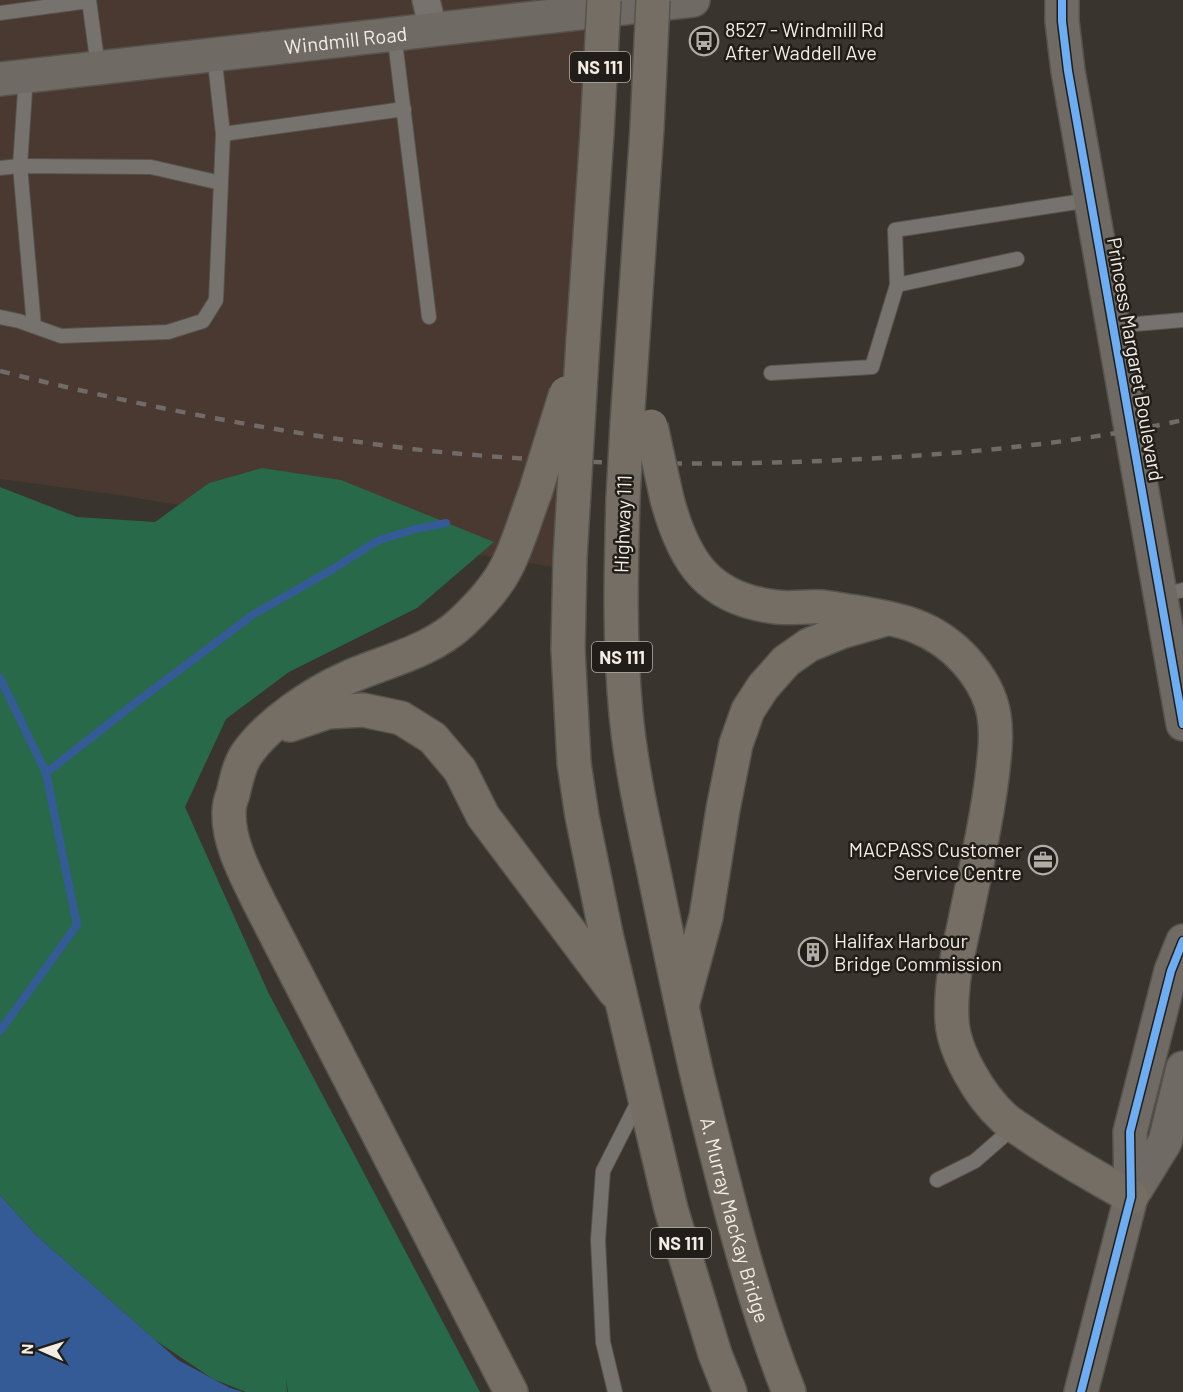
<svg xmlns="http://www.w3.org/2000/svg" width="1183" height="1392" viewBox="0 0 1183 1392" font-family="Barlow,sans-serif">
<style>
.industrial{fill:#493931}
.green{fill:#276949}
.water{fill:#355b96}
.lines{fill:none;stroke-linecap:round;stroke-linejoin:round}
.stream{stroke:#355b96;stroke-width:8}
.lane-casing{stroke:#56534d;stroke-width:16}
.street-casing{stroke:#56534d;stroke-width:30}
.secondary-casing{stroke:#56534d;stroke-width:36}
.highway-casing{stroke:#56534d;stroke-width:36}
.lane{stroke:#76726d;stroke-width:14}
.street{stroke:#76726d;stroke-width:27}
.secondary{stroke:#6f6a64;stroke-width:33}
.highway{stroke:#756e64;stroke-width:33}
.rail{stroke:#706b67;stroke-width:4.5;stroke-dasharray:10 10;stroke-linecap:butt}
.highway-bridge-casing{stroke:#56534d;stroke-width:36;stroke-linecap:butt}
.highway-bridge{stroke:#756e64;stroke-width:33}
.cycleway-casing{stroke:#211d18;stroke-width:11}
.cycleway{stroke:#6dadf4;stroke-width:8}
.labels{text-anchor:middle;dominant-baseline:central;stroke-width:5;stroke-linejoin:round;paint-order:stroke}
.shield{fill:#211d18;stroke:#b3afa8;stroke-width:1.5}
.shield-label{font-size:18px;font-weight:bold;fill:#f2ede5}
.poi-label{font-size:20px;fill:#f2ede5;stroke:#211d18;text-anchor:start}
.street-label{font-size:20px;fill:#f2ede5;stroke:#211d18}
</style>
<rect width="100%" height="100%" fill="#39342e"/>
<!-- industrial -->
<path class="industrial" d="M 0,0 L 619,0 L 584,572 L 112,494 L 0,479 Z"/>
<!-- green -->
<path class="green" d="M 262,468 L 341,480 L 494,542 L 417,608 L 289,672 L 226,719 L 185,807 L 268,992 L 480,1392 L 288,1392 L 286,1379 L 287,1392 L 246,1392 L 213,1379 L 155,1340 L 36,1235 L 0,1195 L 0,487 L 77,517 L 155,522 L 209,483 Z"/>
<!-- water -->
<path class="water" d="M 0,1195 L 36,1235 L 178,1360 L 230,1388 L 243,1392 L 0,1392 Z"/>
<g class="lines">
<!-- stream -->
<g class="stream">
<path d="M 0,678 L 46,773 L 77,925 L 0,1031"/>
<path d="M 46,773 L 130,707 L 254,614 L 333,569 L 377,541 L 415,529 L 446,523"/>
</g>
<!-- lane casing -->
<g class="lane-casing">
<g id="lane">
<path d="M 89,0 L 98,67"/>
<path d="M 0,13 L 89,1"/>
<path d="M 394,33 L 429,317"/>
<path d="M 214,54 L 223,134 L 404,109"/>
<path d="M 0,168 L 20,166 L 26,76"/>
<path d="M 897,285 L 895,230 L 1090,200"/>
<path d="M 0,317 L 19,321 L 61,336 L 168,332 L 203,321 L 216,300 L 223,134"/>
<path d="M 34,326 L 20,166 L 151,167 L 221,183"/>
<path d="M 1113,326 L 1183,320"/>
<path d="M 771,373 L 872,367 L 897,285 L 1017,259"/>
<path d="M 1161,595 L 1183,590"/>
<path d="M 937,1180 L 975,1161 L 1015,1126"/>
<path d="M 615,1392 L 603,1342 L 598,1240 L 603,1171 L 640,1098"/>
</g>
</g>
<!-- street casing -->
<g class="street-casing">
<path id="street" d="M 426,0 L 433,29"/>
</g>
<!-- secondary casing -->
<g class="secondary-casing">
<g id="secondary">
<path d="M 1062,0 L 1062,21 L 1068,71 L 1183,724"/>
<path id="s1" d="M 0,79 L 693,0"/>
<path d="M 1131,1197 L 1165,1142 L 1183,1068"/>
<path d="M 1081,1392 L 1131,1197 L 1130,1132 L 1171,971 L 1183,941"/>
</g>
</g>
<!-- highway casing -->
<g class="highway-casing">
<g id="highway">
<path d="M 583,340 L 597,133"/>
<path d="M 627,424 L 647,128"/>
<path id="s2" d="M 623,498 C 621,570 619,642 626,714 C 631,767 643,820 654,872 C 668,941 682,1010 698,1079 C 724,1184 749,1291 789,1392"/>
<path d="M 667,499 C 684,562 708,599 776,607 C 791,609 806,606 822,607 C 833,608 845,611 856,612 C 899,619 934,626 965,660 C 1000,699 998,728 992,777 C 986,827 974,876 964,926 C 957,957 950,988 952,1021 C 954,1052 980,1096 1003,1117 C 1010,1124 1020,1129 1028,1135 C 1061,1158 1097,1177 1131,1197"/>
<path d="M 568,649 L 574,763 L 582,816 L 606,934 L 671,1209 L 715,1354 L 730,1392"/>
<path d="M 290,725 L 328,712 L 363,710 L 401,718 L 433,738 L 460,770 L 483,816 L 615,992"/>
<path d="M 683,1002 L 706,917 L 723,809 L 736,744 L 748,710 L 763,687 L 786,661 L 809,645 L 841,632 L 883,620"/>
<path d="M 511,1392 L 259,902 C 246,875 228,843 229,812 C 229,806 231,799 233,794 C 236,781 239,766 246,755 C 267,724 313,693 347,678 C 385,661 430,652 461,623 C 477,608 495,589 505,570 C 517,549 526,516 535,493"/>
</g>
</g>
<!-- lane -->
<use href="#lane" class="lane"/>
<!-- street -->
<use href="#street" class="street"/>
<!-- secondary -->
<use href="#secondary" class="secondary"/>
<!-- highway -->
<use href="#highway" class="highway"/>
<!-- rail -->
<path class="rail" d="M 0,371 C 135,405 274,432 412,449 C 566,466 725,467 880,458 C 981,452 1084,442 1183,420"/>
<!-- highway-bridge casing -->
<g class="highway-bridge-casing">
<g id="highway-bridge">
<path d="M 647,128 L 653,0"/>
<path d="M 597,133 L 604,0"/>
<path d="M 651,426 L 667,499"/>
<path d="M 535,493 L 566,393"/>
<path d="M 623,498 L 627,424"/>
<path d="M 568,649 L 570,558 L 583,340"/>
</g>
</g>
<!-- highway-bridge -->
<use href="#highway-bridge" class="highway-bridge"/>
<!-- cycleway casing -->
<g class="cycleway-casing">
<g id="cycleway">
<path d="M 1062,0 L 1062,21 L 1068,71 L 1183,724"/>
<path d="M 1081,1392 L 1131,1197 L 1130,1132 L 1171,971 L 1183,941"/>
</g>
</g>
<!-- cycleway -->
<use href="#cycleway" class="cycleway"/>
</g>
<!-- icons -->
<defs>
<g id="bus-ring" transform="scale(1.5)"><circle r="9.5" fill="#211d18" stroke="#b1aca5" stroke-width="1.5"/><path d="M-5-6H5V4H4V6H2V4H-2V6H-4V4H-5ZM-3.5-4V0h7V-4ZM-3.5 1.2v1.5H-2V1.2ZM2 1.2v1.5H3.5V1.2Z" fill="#b1aca5"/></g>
<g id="office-ring" transform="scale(1.5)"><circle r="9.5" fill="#211d18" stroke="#b1aca5" stroke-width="1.5"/><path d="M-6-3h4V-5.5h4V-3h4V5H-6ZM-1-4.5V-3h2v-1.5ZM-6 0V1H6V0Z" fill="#b1aca5"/></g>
<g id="building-ring" transform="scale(1.5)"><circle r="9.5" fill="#211d18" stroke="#b1aca5" stroke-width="1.5"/><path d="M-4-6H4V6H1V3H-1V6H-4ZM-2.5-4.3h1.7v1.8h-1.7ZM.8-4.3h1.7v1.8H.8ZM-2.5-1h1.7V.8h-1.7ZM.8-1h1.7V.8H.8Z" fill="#b1aca5"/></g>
</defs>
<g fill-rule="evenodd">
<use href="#bus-ring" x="704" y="41"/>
<use href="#office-ring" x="1043" y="860"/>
<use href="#building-ring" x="813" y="952"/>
</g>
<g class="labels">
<!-- shield labels -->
<g class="shield">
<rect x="570" y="52" width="60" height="30" rx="4.5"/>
<rect x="592" y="642" width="60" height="30" rx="4.5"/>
<rect x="651" y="1228" width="60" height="30" rx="4.5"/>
</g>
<g class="shield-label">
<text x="600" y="67">NS 111</text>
<text x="622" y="657">NS 111</text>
<text x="681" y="1243">NS 111</text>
</g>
<!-- poi labels -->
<g class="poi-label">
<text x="725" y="29">8527 - Windmill Rd<tspan x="725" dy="23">After Waddell Ave</tspan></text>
<text x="1022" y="849" text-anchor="end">MACPASS Customer<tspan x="1022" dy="23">Service Centre</tspan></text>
<text x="834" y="940">Halifax Harbour<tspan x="834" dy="23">Bridge Commission</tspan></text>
</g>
<!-- street labels -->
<g class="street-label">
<text stroke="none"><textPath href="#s1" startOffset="348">Windmill Road</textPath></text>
<text transform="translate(1136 359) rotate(80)">Princess Margaret Boulevard</text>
<text transform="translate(622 524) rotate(-88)">Highway 111</text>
<text stroke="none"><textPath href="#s2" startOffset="734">A. Murray MacKay Bridge</textPath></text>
</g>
</g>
<!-- north arrow -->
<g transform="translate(42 1350) rotate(273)" stroke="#211d18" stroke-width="4.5" paint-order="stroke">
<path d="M0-4.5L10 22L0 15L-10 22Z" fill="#f2ede5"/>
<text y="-9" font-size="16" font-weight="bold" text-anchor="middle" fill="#f2ede5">N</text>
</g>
</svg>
